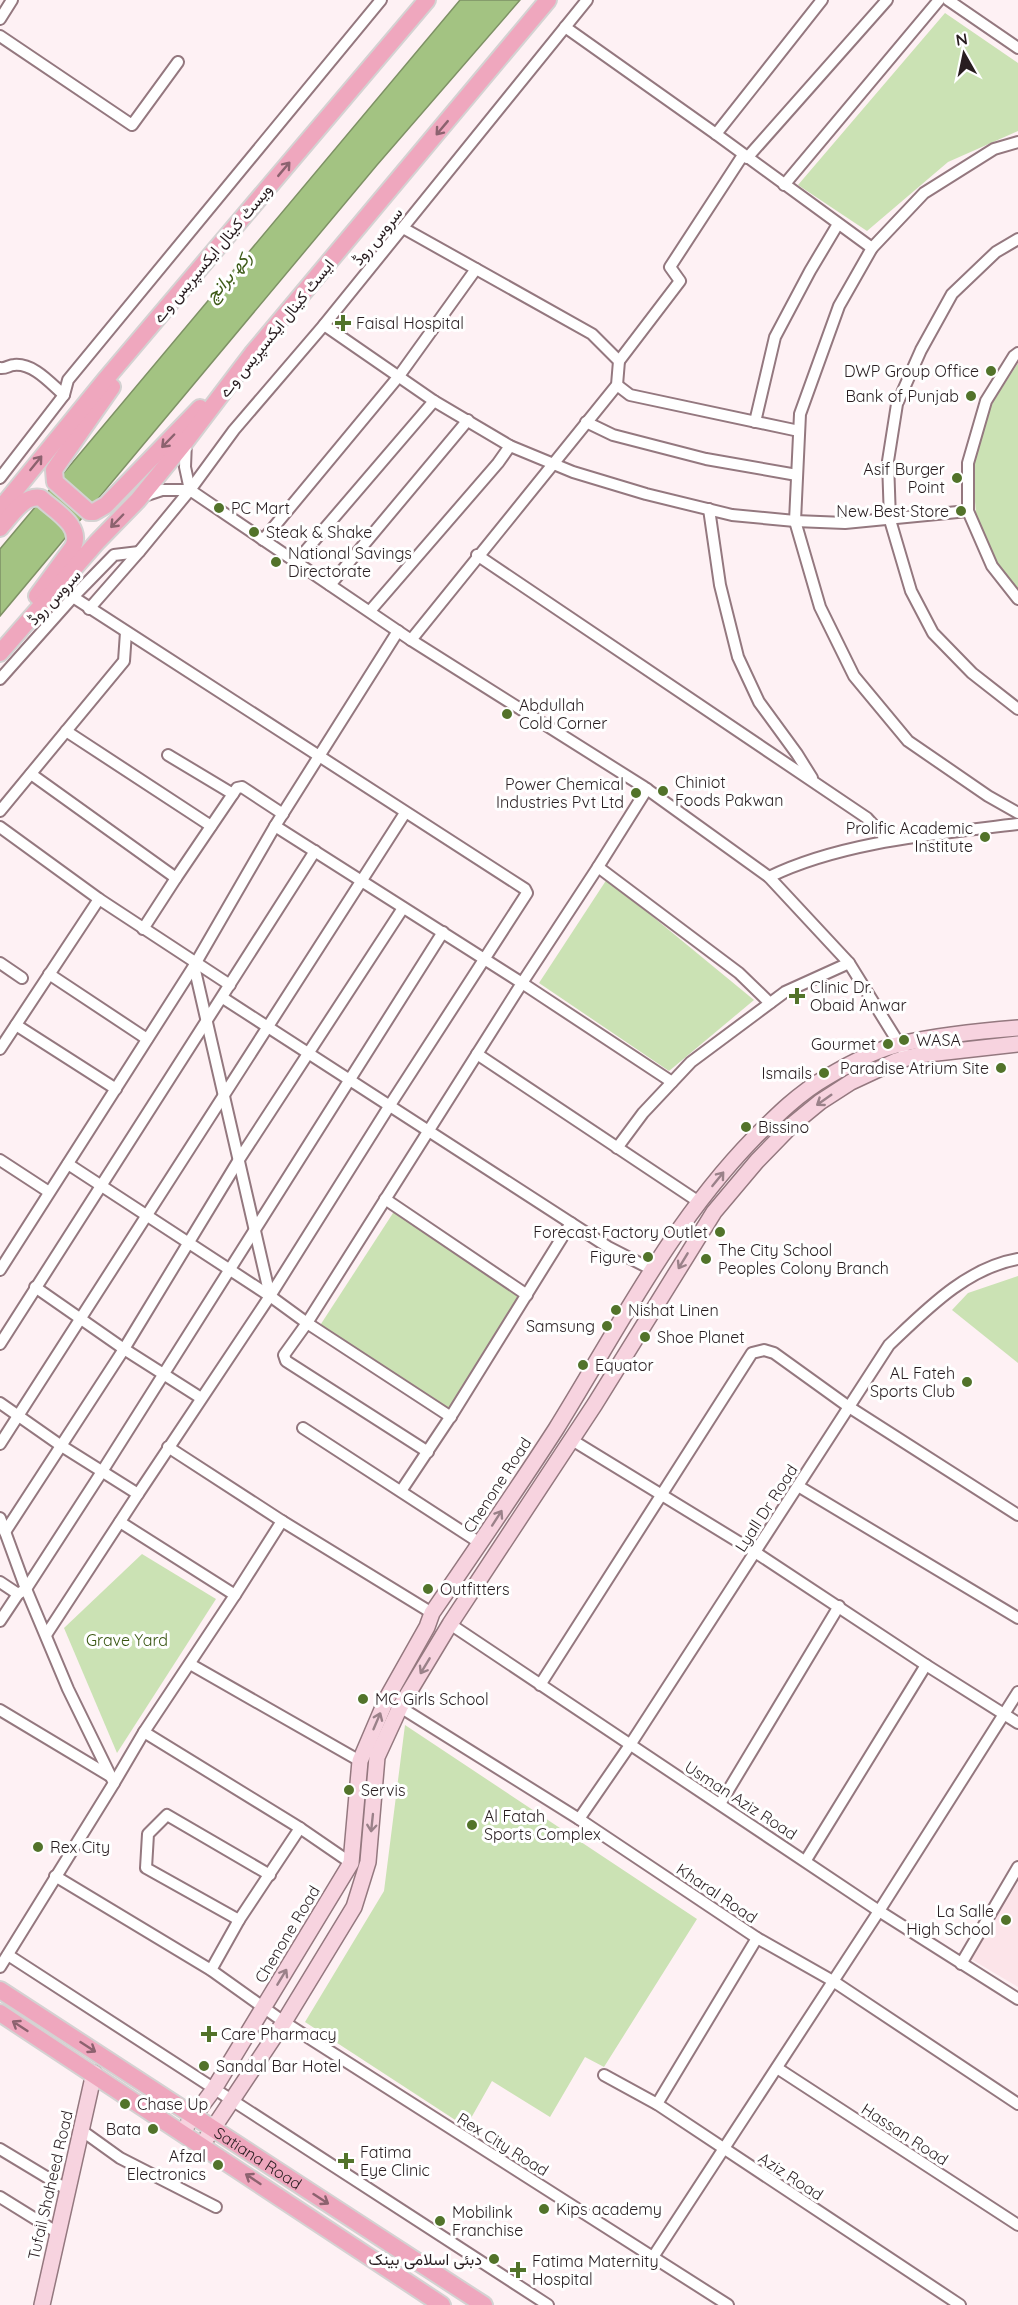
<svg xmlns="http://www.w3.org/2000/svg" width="1018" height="2305" viewBox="0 0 1018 2305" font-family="Quicksand,Vazirmatn,sans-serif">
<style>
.built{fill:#fce4e9}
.green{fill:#cbe2b4}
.water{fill:#a3c382;stroke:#7e9165;stroke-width:1.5}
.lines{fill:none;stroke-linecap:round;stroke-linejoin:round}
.street-casing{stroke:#94787f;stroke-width:14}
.secondary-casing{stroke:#94787f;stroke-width:18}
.primary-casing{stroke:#d4d2d2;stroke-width:20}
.street{stroke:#fff;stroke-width:10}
.secondary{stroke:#f7d3df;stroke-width:15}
.primary{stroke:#efa7be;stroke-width:16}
.oneway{stroke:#8c626f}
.oneway2{stroke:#9a8189}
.poi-dot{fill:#52732a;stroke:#fff;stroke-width:2}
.labels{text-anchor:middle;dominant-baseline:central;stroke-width:6;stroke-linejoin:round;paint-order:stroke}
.street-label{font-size:16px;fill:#281d20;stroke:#fff}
.poi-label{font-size:16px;fill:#281d20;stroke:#fff;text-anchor:start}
.park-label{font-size:16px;fill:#395612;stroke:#fff}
.water-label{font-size:18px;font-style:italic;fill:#3e5b18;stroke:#fff}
</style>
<rect width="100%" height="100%" fill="#fef1f4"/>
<!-- built -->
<path class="built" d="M 1018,1882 L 1018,1987 L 971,1959 Z"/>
<!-- green -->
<g class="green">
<path d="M 945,13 L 1018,63 L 1018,131 L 948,162 L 867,231 L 798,185 Z"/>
<path d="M 1018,363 L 1018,589 L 995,561 L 976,514 L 972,462 L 991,405 Z"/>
<path d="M 607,879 L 754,1000 L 669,1071 L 539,983 Z"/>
<path d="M 395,1210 L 524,1298 L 453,1413 L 319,1327 Z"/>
<path d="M 1018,1276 L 1018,1363 L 952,1310 L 968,1293 Z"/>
<path d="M 142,1554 L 216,1599 L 117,1753 L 64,1628 Z"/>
<path d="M 405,1725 L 697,1919 L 604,2067 L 585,2057 L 550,2117 L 492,2081 L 466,2127 L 305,2022 L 384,1891 Z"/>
</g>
<!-- water -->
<path class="water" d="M 460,0 L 520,0 L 377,165 L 0,616 L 0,549 Z"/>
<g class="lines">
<!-- street casing -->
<g class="street-casing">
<g id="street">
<path d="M 948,0 L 1018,48"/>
<path d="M 0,19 L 12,0"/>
<path d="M 565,27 L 716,134 L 872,248"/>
<path d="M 0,36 L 132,125 L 178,62"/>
<path d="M 716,134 L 822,0"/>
<path d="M 1018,142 L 994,149 L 924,193 L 872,248 L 839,306 L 800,414 L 795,521 L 820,607 L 854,676 L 908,741 L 988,796 L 1018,813"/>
<path d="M 747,158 L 887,0"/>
<path d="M 784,185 L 939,0"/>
<path d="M 403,228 L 592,334 L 619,361 L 617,385 L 411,640"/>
<path d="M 1018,239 L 996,252 L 952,294 L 921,350 L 897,404 L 888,461 L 890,520 L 911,591 L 933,633 L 972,673 L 1018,709"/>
<path d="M 324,325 L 434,401 L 510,446 L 573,472 L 646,494 L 732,515 L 795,521 L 845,523 L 968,511"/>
<path d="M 1018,353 L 1014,356 L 986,401 L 968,463 L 968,511 L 992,566 L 1018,599"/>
<path d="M 619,361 L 680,281 L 670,267 L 743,155"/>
<path d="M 0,368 C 6,369 9,365 14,365 C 34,363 51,384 64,395 L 68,380 L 381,0"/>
<path d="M 617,385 L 630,395 L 799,431"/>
<path d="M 586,422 L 613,435 L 706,459 L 797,475"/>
<path d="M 755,422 L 775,337 L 810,271 L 838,224"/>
<path d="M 186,441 L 185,467 L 190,490"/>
<path d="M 0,478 L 64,395"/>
<path d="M 144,496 L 162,490 L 190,490 L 411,640 L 644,787 L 769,877 L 849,963"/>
<path d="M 709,509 L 720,585 L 738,657 L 759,702 L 797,754 L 812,778"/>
<path d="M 263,540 L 399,376 L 476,269"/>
<path d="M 477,555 L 867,818 L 888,841"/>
<path d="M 296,562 L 434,401"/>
<path d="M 330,585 L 468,420"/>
<path d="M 73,597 L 525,889 L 527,893 L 390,1105 L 270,1296 L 138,1494"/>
<path d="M 89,609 L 139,552 L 190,490 L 234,430 L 324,325 L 587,0"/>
<path d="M 370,611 L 498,463 L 510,446"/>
<path d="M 0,679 L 73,597 L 114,555 L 139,552"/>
<path d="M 66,731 L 211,826"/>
<path d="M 168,755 L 233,794"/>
<path d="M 31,774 L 176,878 L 237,788 L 242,787 L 283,814"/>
<path d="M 0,811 L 124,661 L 126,632"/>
<path d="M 275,826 L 522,983 L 307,1323 L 284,1355 L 286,1361 L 428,1452"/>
<path d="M 0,827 L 99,899 L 0,1049"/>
<path d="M 598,867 L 647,789"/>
<path d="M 769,877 C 843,841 938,834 1018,824"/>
<path d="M 99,899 L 230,985"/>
<path d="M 143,929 L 176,878"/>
<path d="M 0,963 L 22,978"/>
<path d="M 194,966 L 270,1296"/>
<path d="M 49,974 L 147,1039"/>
<path d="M 223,998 L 608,1247 L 651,1269"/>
<path d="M 16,1025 L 116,1089"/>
<path d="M 477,1054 L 699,1202"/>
<path d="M 672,1082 L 522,983 L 598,867 L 739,973 L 770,1003"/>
<path d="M 617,1148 L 643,1113 L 691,1062 L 785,992 L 849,963 L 903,1050"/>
<path d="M 0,1160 L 49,1192"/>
<path d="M 68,1164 L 270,1296 L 307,1323 L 451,1417"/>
<path d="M 385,1199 L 527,1295"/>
<path d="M 0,1270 L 194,966 L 275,826 L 398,631"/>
<path d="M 35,1287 L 124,1349 L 201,1398"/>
<path d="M 0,1344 L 315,851"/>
<path d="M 0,1403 L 60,1445 L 138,1494 L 46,1635"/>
<path d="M 303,1428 L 480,1543"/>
<path d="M 572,1440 L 755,1552 L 926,1665 L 1018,1723"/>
<path d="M 0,1444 L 405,813"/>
<path d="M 168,1447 L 282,1521 L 432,1613"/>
<path d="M 798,1486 L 1018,1618"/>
<path d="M 401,1491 L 453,1413 L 571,1223"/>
<path d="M 0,1518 L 26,1589 L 68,1689 L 114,1783 L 0,1967"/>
<path d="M 5,1532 L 124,1349 L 240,1158 L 403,908"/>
<path d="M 0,1582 L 18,1594"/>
<path d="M 235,1595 L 282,1521"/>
<path d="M 0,1621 L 18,1594 L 26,1589 L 103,1470 L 443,932"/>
<path d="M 450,1624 L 879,1911 L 1018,1999"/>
<path d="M 190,1664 L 360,1761"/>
<path d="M 540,1685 L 752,1353 L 764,1350 L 774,1353 L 849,1407 L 1018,1515"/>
<path d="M 400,1707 L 579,1819 L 757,1938 L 833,1981 L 1018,2104"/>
<path d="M 0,1710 L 110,1776"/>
<path d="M 144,1732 L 300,1828 L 351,1863"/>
<path d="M 114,1783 L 144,1732 L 235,1595 L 120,1522"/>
<path d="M 720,1804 L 839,1606"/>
<path d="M 579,1819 L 630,1745 L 889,1345 C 926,1310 966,1268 1018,1259"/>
<path d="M 806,1860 L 926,1665"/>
<path d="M 55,1876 L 211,1970 L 284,2022 L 728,2305"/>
<path d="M 239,1920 L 146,1868 L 148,1834 L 167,1815 L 270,1875"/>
<path d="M 8,1955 L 548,2305"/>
<path d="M 961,1964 L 1018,1867"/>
<path d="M 211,1970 L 239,1920 L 300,1828"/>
<path d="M 777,2068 L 1018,2225"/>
<path d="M 604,2075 L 657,2104 L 960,2305"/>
<path d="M 657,2104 L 757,1938"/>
<path d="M 81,2130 L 120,2158 L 216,2207"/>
<path d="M 0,2149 L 68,2190"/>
<path d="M 0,2197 L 58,2233"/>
<path d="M 653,2257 L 879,1911 L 1018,1692"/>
</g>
</g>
<!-- secondary casing -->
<g class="secondary-casing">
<g id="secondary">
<path d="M 182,2132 L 214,2089 L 351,1863 L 360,1761 L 387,1698 L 427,1627 L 432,1613 C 474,1552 516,1491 556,1429 C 618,1329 671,1223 754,1138 C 777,1115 799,1093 827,1077 C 849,1064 876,1049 901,1044 C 939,1035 979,1031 1018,1028"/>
<path d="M 202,2145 L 284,2022 L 354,1907 L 368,1862 L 377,1757 L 400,1707 L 450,1624 L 595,1404 L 714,1212 L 757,1161 L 792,1125 L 820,1102 L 851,1082 L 896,1061 L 919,1055 L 1018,1044"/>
<path d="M 42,2305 L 94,2073"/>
</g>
</g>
<!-- primary casing -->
<g class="primary-casing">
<g id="primary">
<path d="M 112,387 L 54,470 L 55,482 L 89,512 L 94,512 L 106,505 L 200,408"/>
<path d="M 0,509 L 105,380 L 427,0"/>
<path d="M 0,528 C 11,516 24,494 41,498 C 55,511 83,526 73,547 L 37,596"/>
<path d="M 0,653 L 97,542 L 138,500 L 186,441 L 252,354 L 548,0"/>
<path id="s1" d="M 0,1990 L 484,2305"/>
<path d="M 0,2013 L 442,2305"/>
</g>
</g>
<!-- street -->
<use href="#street" class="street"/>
<!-- secondary -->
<use href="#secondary" class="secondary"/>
<!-- primary -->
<use href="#primary" class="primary"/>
</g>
<!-- one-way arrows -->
<defs><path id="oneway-shaft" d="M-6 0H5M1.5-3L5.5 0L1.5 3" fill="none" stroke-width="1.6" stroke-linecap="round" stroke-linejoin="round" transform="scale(1.5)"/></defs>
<g class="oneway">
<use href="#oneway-shaft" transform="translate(442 128) rotate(130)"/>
<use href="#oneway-shaft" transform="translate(284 169) rotate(-50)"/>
<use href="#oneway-shaft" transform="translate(168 441) rotate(134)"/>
<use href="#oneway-shaft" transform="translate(36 463) rotate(-51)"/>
<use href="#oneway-shaft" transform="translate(117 521) rotate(134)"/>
<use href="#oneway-shaft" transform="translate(20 2026) rotate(-147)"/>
<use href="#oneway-shaft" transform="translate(88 2047) rotate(33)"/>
<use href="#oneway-shaft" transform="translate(253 2179) rotate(-146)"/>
<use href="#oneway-shaft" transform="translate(321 2199) rotate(33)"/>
</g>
<g class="oneway2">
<use href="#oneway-shaft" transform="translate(824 1100) rotate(145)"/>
<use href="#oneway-shaft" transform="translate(718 1179) rotate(-51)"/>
<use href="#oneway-shaft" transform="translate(683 1261) rotate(121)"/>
<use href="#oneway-shaft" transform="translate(497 1518) rotate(-57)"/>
<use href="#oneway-shaft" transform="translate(425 1666) rotate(121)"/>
<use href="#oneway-shaft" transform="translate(377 1721) rotate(-67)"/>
<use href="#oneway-shaft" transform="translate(372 1823) rotate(96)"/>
<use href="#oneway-shaft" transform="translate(282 1977) rotate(-59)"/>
</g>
<!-- markers -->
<g class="poi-dot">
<path d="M340 314h6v6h6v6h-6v6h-6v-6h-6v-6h6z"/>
<circle cx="991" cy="371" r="6"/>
<circle cx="971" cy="396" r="6"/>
<circle cx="957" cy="478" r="6"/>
<circle cx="219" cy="508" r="6"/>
<circle cx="961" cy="511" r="6"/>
<circle cx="254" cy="532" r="6"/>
<circle cx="276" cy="562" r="6"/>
<circle cx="507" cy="714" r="6"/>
<circle cx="663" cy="791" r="6"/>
<circle cx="636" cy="793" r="6"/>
<circle cx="985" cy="837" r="6"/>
<path d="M794 987h6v6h6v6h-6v6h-6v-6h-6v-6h6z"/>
<circle cx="904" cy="1040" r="6"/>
<circle cx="888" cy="1044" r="6"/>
<circle cx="1001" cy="1068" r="6"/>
<circle cx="824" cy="1073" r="6"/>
<circle cx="746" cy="1127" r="6"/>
<circle cx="720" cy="1232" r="6"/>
<circle cx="648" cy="1257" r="6"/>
<circle cx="706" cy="1259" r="6"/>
<circle cx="616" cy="1310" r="6"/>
<circle cx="607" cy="1326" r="6"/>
<circle cx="645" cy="1337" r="6"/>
<circle cx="583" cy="1365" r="6"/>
<circle cx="967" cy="1382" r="6"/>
<circle cx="428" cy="1589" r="6"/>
<circle cx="363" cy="1699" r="6"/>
<circle cx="349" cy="1790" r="6"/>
<circle cx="472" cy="1825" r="6"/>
<circle cx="38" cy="1847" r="6"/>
<circle cx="1006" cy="1920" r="6"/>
<path d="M206 2025h6v6h6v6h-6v6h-6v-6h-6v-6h6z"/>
<circle cx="204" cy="2066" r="6"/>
<circle cx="125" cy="2104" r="6"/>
<circle cx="153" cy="2129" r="6"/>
<path d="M343 2152h6v6h6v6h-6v6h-6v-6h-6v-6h6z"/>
<circle cx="218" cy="2165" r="6"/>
<circle cx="544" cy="2209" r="6"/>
<circle cx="440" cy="2221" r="6"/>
<circle cx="494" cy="2259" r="6"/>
<path d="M515 2261h6v6h6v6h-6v6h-6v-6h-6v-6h6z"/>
</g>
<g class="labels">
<!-- street labels -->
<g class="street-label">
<text transform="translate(377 236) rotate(-51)">سروس روڈ</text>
<text transform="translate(212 253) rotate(-50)">ویسٹ کینال ایکسپریس وے</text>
<text transform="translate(276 328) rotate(-51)">ایسٹ کینال ایکسپریس وے</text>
<text transform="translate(54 597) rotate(-47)">سروس روڈ</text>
<text transform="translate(497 1485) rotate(-57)">Chenone Road</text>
<text transform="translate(766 1508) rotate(-57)">Lyall Dr Road</text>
<text transform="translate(741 1800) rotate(33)">Usman Aziz Road</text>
<text transform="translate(717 1893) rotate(34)">Kharal Road</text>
<text transform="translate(287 1934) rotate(-59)">Chenone Road</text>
<text transform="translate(905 2134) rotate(33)">Hassan Road</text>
<text transform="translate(503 2144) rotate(32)">Rex City Road</text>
<text stroke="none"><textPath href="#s1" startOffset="308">Satiana Road</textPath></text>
<text transform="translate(791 2176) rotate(33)">Aziz Road</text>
<text transform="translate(50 2185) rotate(-77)">Tufail Shaheed Road</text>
</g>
<!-- poi labels -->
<g class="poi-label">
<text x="356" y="323">Faisal Hospital</text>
<text x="979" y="371" text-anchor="end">DWP Group Office</text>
<text x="959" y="396" text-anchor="end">Bank of Punjab</text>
<text x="945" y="469" text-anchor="end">Asif Burger<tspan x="945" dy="18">Point</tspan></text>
<text x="231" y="508">PC Mart</text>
<text x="949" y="511" text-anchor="end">New Best Store</text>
<text x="266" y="532">Steak &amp; Shake</text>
<text x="288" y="553">National Savings<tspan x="288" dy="18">Directorate</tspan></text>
<text x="519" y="705">Abdullah<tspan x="519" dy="18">Cold Corner</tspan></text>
<text x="675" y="782">Chiniot<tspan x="675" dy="18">Foods Pakwan</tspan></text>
<text x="624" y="784" text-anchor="end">Power Chemical<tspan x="624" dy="18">Industries Pvt Ltd</tspan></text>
<text x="973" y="828" text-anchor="end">Prolific Academic<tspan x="973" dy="18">Institute</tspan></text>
<text x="810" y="987">Clinic Dr.<tspan x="810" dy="18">Obaid Anwar</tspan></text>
<text x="916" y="1040">WASA</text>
<text x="876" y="1044" text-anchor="end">Gourmet</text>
<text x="989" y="1068" text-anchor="end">Paradise Atrium Site</text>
<text x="812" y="1073" text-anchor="end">Ismails</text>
<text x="758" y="1127">Bissino</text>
<text x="708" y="1232" text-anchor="end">Forecast Factory Outlet</text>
<text x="718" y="1250">The City School<tspan x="718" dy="18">Peoples Colony Branch</tspan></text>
<text x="636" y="1257" text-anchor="end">Figure</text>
<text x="628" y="1310">Nishat Linen</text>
<text x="595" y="1326" text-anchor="end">Samsung</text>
<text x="657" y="1337">Shoe Planet</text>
<text x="595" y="1365">Equator</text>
<text x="955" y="1373" text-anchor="end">AL Fateh<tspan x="955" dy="18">Sports Club</tspan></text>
<text x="440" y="1589">Outfitters</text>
<text x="375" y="1699">MC Girls School</text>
<text x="361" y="1790">Servis</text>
<text x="484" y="1816">Al Fatah<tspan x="484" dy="18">Sports Complex</tspan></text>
<text x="50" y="1847">Rex City</text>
<text x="994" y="1911" text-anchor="end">La Salle<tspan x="994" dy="18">High School</tspan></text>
<text x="221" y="2034">Care Pharmacy</text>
<text x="216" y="2066">Sandal Bar Hotel</text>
<text x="137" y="2104">Chase Up</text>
<text x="141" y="2129" text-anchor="end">Bata</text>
<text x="360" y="2152">Fatima<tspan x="360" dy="18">Eye Clinic</tspan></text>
<text x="206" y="2156" text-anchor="end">Afzal<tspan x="206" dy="18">Electronics</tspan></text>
<text x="556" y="2209">Kips academy</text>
<text x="452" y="2212">Mobilink<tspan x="452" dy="18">Franchise</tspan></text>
<text x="482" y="2259" text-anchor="end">دبئی اسلامی بینک</text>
<text x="532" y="2261">Fatima Maternity<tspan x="532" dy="18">Hospital</tspan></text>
</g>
<!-- park labels -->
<g class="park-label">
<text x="127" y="1640">Grave Yard</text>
</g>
<!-- water labels -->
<g class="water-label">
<text transform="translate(228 276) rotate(-49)">رکھ برانچ</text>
</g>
</g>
<!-- north arrow -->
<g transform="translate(964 54) rotate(351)" stroke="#ffffff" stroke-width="4.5" paint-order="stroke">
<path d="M0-4.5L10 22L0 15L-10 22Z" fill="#281d20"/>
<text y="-9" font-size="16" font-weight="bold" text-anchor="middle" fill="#281d20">N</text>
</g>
</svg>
